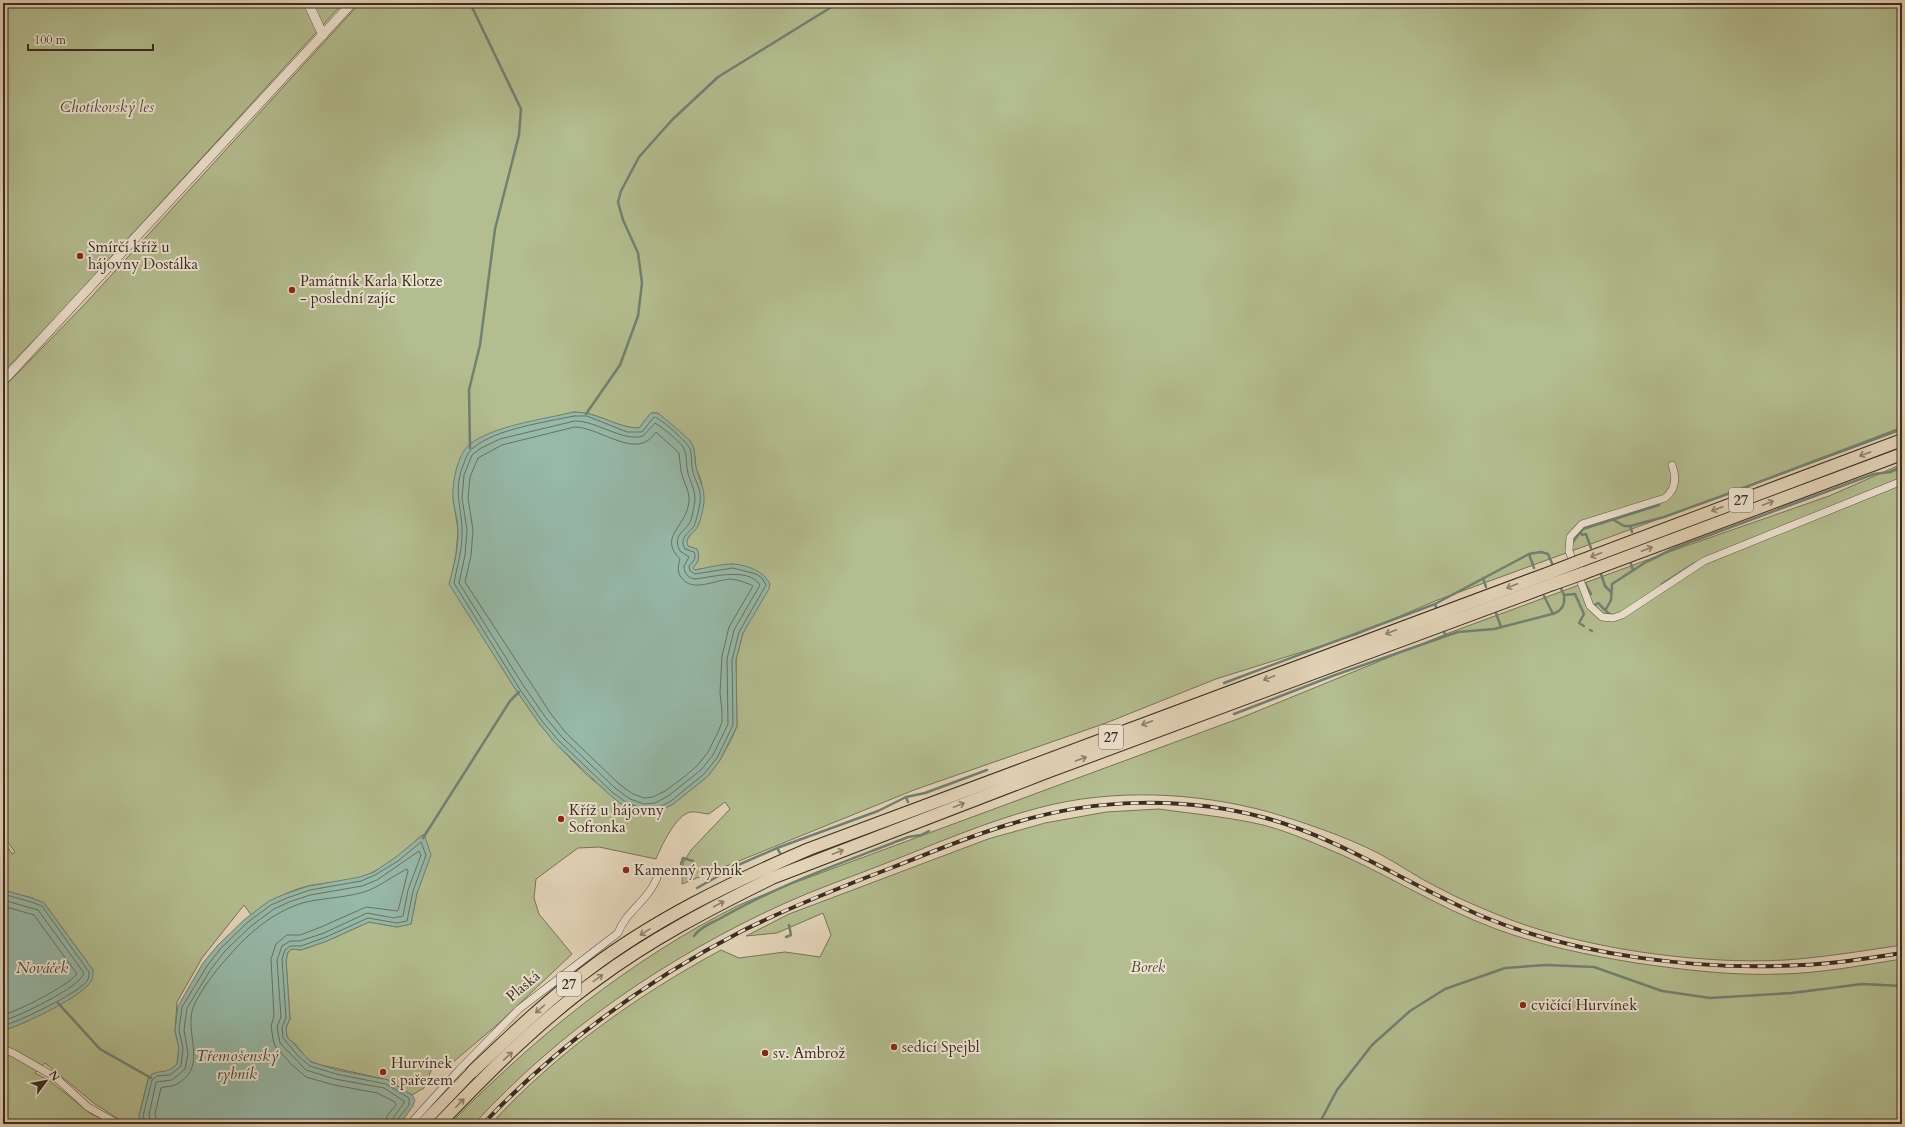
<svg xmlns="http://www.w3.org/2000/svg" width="1905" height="1127" viewBox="0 0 1905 1127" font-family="Cardo,serif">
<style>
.green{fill:#b3bd8f;stroke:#767458;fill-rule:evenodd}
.water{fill:#96b9a8;stroke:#718172}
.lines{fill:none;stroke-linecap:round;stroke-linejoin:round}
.shore{stroke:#687264;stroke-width:1}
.stream{stroke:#718172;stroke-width:2.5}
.minor-casing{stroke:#645647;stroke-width:8}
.tertiary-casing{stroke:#645647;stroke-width:10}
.primary-casing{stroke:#392c21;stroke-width:12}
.trunk-casing{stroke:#392c21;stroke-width:14}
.minor{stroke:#ede3d1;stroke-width:7}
.tertiary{stroke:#ede3d1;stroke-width:9}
.primary{stroke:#e3d4b8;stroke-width:11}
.trunk{stroke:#e3d4b8;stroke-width:12}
.rail-casing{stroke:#392c21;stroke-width:4}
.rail{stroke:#ede3d1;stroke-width:2.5;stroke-dasharray:8;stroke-linecap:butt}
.trunk-bridge-casing{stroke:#392c21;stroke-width:14;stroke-linecap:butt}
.trunk-bridge{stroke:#e3d4b8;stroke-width:12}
.oneway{stroke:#8e806c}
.poi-dot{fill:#8f2418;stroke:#ede3d1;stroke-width:1.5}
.labels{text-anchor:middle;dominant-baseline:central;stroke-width:4;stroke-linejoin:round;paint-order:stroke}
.shield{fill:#ede3d1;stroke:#6f6356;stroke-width:1}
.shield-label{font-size:14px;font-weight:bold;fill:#392c21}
.park-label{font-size:15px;font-style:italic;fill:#514937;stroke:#ede3d1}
.poi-label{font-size:15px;fill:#392c21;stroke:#ede3d1;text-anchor:start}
.street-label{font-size:15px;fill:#392c21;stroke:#ede3d1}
.water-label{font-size:16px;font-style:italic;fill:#4c483c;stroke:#ede3d1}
</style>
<rect width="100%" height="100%" fill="#e3d4b8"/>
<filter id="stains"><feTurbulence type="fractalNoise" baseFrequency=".005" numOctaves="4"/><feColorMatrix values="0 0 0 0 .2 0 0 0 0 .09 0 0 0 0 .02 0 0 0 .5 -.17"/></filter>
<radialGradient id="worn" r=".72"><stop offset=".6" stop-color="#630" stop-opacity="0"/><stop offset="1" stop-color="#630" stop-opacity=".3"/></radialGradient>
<!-- green -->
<g class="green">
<path d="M 3,3 L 343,3 L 64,309 L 3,372 Z"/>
<path d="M 360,3 L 1902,3 L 1902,430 L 1435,601 L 1356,635 L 1216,679 L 1106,723 L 914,790 L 682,884 L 683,863 L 691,850 L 730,809 L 725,802 L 709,814 C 704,814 696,811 691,812 C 676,814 661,847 656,859 L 599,847 L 578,848 L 536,879 L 534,898 L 539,914 L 572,954 L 497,1025 L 446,1068 L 432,1068 L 424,1088 L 412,1095 L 388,1080 L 321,1065 C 305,1061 305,1055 295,1044 C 293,1042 289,1040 288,1038 C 284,1031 287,1025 290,1019 L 286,960 L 288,952 L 292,949 L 301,950 L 327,941 L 369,922 L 397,927 L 411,924 L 417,893 L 427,865 L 422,835 C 405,851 385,868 362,877 C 345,883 325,882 308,886 C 287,891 268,902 251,915 L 244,905 L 202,958 L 177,1002 L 175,1031 L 179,1048 L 177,1064 L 168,1072 L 152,1074 L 148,1079 L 139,1116 L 143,1124 L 126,1124 L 95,1104 L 45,1063 L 35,1073 L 50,1081 L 90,1113 L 111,1124 L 67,1124 L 57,1120 L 53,1124 L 3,1124 L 3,1030 C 18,1028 79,996 88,985 C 91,981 92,975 93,970 L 44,903 L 32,898 L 3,890 L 3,839 L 12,854 L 15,852 L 3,836 L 3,388 L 84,305 ZM 574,412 C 599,412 616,428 639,428 L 651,413 L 658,413 L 690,441 L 694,449 L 696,468 L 702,483 L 692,532 L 686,542 L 687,546 L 697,549 C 700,557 699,562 692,568 L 694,570 L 733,564 L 752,616 L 743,633 L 736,660 L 737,726 L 732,738 L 720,760 L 708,776 L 673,804 L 658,812 L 625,807 L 587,775 L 555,743 L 539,723 L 516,690 L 450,584 L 456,554 L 458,530 L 453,498 L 469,445 L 497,431 Z"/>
<path d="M 1902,464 L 1902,945 C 1863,951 1825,957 1786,960 C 1698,965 1577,948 1496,914 C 1477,906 1457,898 1439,888 C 1418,878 1399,864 1378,853 C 1344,836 1306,823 1269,812 C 1196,792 1112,788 1038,808 C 985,822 935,844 884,864 C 851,877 816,889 783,904 C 667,957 560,1030 474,1124 L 450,1124 C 535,1037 628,961 737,906 C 757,897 778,889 799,881 L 1243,717 L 1446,634 L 1666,553 L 1829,496 Z"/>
<path d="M 1159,809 C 1194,814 1229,817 1263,825 C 1282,830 1303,838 1321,846 C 1381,870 1436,907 1496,929 C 1542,946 1588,955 1636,963 C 1685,970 1733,976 1783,974 C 1823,973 1863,965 1902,959 L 1902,1124 L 491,1124 C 556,1053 636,996 721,950 L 739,958 L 785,952 L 820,957 L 831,935 L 823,913 L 777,933 L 746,936 L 789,914 L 988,839 L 1045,823 L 1106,812 Z"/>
</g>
<!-- water -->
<g class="water">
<path d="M 574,412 C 599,412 616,428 639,428 L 651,413 C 653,413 655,413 657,413 C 661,415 687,437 690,441 C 696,449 694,458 696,467 C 699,480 705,488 704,502 C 703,510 701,519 698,526 C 694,534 684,536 688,546 L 697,549 C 700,558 699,561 693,568 L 695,570 C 706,568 721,564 733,564 C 747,565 764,571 770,584 L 769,589 L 743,633 L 736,660 L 737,726 L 720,760 L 708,776 L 673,804 L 658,812 L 643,814 L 625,807 L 610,795 L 555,743 L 539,723 L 516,690 L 449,584 C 454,566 459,547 458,529 C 458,519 454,509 453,499 C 452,484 457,455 469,445 C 491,426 545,419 574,412 Z"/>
<path d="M 424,834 L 431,855 L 417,893 L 411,924 L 397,927 L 369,922 L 327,941 L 301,950 L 292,949 L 288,952 L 286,960 L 290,1019 L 286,1027 L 287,1037 L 311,1062 L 337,1070 L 388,1080 L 412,1095 L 415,1100 L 413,1106 L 400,1124 L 143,1124 L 139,1116 L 149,1077 C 157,1068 166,1076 177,1064 L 179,1048 L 175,1031 L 178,1006 L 203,963 L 218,945 L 245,919 L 269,901 L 285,894 L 309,886 L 360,877 L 374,872 L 396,857 Z"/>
<path d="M 3,890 L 32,898 L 44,903 L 93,970 C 93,976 93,980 89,984 C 77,999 23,1025 4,1030 Z"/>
</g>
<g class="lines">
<!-- shore -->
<g class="shore">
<path d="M 574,416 L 587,416 L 627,432 L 642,432 L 654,417 C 661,418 687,442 690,449 C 692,454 691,461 692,467 C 694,483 704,488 699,508 C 698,513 696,521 694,526 C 688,534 679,537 685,549 L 694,552 C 697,559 693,561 689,566 L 690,571 L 695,574 L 733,568 L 756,574 L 762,578 L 766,585 L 739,632 L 732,660 L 733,725 L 717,758 L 704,774 L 671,801 L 657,808 L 644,809 L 627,803 L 612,792 L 558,740 L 542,721 L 519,688 L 454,583 C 457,566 463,548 462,529 C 461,504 453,489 464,463 C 466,457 468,452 473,448 C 495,429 546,422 574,416 Z"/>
<path d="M 575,421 C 598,421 622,442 643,436 L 655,423 C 662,427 679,441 683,447 C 687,453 686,462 687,468 C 689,483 698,490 694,507 C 693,511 692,518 690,522 C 684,533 672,535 680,551 L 689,557 L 684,566 C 684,573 688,578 695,579 C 712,577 749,567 760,585 L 734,630 L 727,659 L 728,724 L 713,755 L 701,770 L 668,796 L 655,803 L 644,804 L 630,799 L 615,788 L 562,737 L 546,718 L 523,685 L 459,583 L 465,555 L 467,530 L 462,498 L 464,475 L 472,455 L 481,448 L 500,439 Z"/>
<path d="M 575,427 C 597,427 628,453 647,441 C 651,439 653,435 656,432 L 679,453 C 680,459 680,465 681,471 C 684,485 692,493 688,507 C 683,528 659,538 680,559 C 678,566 677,572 681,577 C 692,594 716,579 732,579 C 738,580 748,583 753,586 L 729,627 L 722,656 L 720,693 L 722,711 L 722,722 L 718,732 L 708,752 L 697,766 L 684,777 L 665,791 L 653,797 L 644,798 L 633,794 L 619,784 L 566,733 L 551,714 L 465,582 L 471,556 L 473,530 L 468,498 L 470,477 L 478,458 L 502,445 Z"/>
<path d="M 3,894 L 31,902 L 42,906 L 89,972 C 89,975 89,978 87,981 C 77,994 20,1021 3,1026"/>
<path d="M 3,900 L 38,910 L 84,973 C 81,987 17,1017 3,1021"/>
<path d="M 3,906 L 34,915 L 77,974 C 66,987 20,1010 3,1015"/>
<path d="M 146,1124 L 143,1116 L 152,1080 L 157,1076 L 170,1075 L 181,1066 L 183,1048 L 179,1030 L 182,1007 L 207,966 L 221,948 L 248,922 L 271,905 L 287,898 L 310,890 L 361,881 L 375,875 L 398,861 L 421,842 L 426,855 L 413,891 L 407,921 L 397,923 L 368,918 L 326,937 L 301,946 L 290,946 L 285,950 L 282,959 L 286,1018 L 282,1027 L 283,1038 L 299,1057 L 310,1066 L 336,1074 L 386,1084 L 409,1098 L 409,1105 L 397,1120 L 397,1124"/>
<path d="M 151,1124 L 149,1115 L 156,1082 L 172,1080 L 185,1069 L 188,1054 L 184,1030 L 187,1008 L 211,969 L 225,951 L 251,926 L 274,909 L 289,902 L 310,895 L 362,886 L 377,880 L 419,851 L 421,855 L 408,890 L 403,916 L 394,918 L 367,913 L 324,933 L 300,941 L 290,941 L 282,946 L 277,960 L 281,1017 L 277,1027 L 280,1043 L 306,1070 L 335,1079 L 384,1088 L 404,1101 L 404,1103 L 393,1118 L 392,1124"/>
<path d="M 157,1124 L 155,1114 L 161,1088 C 165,1086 171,1087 175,1085 C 208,1069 186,1037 192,1011 C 196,996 218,967 229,956 C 249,932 279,907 311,901 C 328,898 347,897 364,892 C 380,887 392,876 407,869 L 408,871 L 398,911 L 366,907 L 321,927 L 300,935 L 287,935 L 276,944 L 271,959 L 274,1016 L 271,1026 L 273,1039 L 275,1046 L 291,1064 L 306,1077 L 334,1085 L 377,1093 L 395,1102 L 396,1105 L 387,1116 L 386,1124"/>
</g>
<!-- stream -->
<g class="stream">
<path d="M 470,3 L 521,109 L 519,135 L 495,229 L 480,345 L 469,390 L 470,448"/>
<path d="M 586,414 L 620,365 L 638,316 L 642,283 L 638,253 L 623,220 L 618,202 L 621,191 L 639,157 L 672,120 L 718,77 L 838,3"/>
<path d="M 1612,519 L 1624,526 L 1630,526 L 1632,532"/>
<path d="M 1630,526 L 1664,517 L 1722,496 L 1902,428"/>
<path d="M 1580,531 L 1582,535 L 1586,534 L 1591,548"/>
<path d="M 1572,543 L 1583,529 L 1659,505"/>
<path d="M 1631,564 L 1633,570"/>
<path d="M 1534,568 L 1529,554 L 1541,552 L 1548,554 L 1554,568"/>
<path d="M 1601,574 L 1605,586 L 1611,592"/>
<path d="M 1483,578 L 1486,587"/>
<path d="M 1585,583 L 1591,594"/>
<path d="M 1662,584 L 1695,563"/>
<path d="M 1560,586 L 1564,595 L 1575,594 L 1584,614 L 1579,623 L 1584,626"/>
<path d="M 1544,596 L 1553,614 C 1563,610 1565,604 1564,595"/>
<path d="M 1595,605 L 1598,603 L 1608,613 L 1612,615"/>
<path d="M 1436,607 L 1435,604 L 1529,554"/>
<path d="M 1606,609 L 1611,600 L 1612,584 L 1646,562 L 1675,548 L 1874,474 L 1890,472 L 1902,467"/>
<path d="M 1496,613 L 1501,627"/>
<path d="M 1590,630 L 1592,631"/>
<path d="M 1444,632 L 1446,636 L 1458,632 L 1494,629 L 1552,614"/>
<path d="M 1224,683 L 1435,604"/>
<path d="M 1234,714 L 1335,675 L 1446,636"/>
<path d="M 906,797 L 925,793 L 987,770"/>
<path d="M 423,838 L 510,701 L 519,692"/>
<path d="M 780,853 L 777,848 L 878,811 L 906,797 L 908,802"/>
<path d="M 681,864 L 683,858 L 693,861"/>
<path d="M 697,888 L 738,865 L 777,848"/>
<path d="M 694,936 C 700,927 712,923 721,918 C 780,884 845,862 908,837 L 921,835 L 929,831"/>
<path d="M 786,937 L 791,935 L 789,925"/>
<path d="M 58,1003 L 100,1049 L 151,1078"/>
<path d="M 1319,1124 L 1337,1090 L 1372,1045 L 1410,1011 L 1445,989 L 1505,968 L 1546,965 L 1594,967 L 1662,991 L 1710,998 L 1792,993 L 1862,984 L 1902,986"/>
</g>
<!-- minor casing -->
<g class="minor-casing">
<g id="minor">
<path d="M 1672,465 C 1677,478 1676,489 1665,498 L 1582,524 L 1570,537 L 1569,551 L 1590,606 L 1602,617 L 1613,618 L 1622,615 L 1704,561 L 1902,481"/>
<path d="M 3,1049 L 13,1053 L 55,1077 L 88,1107 L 118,1124"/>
<path d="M 410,1124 L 459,1070 L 519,1009 L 618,933 C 626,911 648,901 657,878"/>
</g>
</g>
<!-- tertiary casing -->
<g class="tertiary-casing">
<g id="tertiary">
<path d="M 308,3 L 323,35"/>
<path d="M 3,381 L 352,3"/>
</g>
</g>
<!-- primary casing -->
<g class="primary-casing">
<path id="primary" d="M 422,1124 L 472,1072"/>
</g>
<!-- trunk casing -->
<g class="trunk-casing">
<g id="trunk">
<path d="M 1580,561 L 1902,440"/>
<path d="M 1584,573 L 1902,454"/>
<path d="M 472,1072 C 509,1037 546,1001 588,970 C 655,919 732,882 809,849 L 1549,573"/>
<path d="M 439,1124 C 488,1073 539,1021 596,980 C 651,939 711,908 772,878 L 1047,772 L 1553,584"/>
</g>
</g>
<!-- minor -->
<use href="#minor" class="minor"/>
<!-- tertiary -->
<use href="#tertiary" class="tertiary"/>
<!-- primary -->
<use href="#primary" class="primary"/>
<!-- trunk -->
<use href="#trunk" class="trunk"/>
<!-- rail casing -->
<g class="rail-casing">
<path id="rail" d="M 483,1124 C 558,1045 645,981 742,931 C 790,907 841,887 891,868 C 932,852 972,835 1014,823 C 1095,798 1184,796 1266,818 C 1344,840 1410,886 1484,917 C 1579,956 1700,971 1802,965 C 1836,964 1869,958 1902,953"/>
</g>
<!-- rail -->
<use href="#rail" class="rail"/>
<!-- trunk-bridge casing -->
<g class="trunk-bridge-casing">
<g id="trunk-bridge">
<path d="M 1549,573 L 1580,561"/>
<path d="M 1553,584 L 1584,573"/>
</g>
</g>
<!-- trunk-bridge -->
<use href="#trunk-bridge" class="trunk-bridge"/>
</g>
<!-- one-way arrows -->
<defs><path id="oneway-shaft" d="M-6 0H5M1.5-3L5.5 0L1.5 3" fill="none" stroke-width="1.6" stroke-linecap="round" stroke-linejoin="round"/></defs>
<g class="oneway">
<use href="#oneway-shaft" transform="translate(1865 454) rotate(160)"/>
<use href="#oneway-shaft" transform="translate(1768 503) rotate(-21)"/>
<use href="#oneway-shaft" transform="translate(1717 509) rotate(159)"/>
<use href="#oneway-shaft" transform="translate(1647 549) rotate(-21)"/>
<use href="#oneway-shaft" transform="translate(1596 555) rotate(159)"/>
<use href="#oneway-shaft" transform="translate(1512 586) rotate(159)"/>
<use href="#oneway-shaft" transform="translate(1391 632) rotate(159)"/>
<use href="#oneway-shaft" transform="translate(1269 678) rotate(159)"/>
<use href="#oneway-shaft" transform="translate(1147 723) rotate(159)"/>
<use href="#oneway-shaft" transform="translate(1081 759) rotate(-20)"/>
<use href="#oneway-shaft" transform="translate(959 805) rotate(-21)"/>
<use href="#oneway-shaft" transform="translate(838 852) rotate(-21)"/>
<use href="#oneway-shaft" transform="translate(719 904) rotate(-28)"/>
<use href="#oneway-shaft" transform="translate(645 932) rotate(148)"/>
<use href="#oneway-shaft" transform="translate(598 978) rotate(-36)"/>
<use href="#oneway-shaft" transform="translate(540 1009) rotate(139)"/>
<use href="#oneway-shaft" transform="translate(508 1056) rotate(-43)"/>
<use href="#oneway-shaft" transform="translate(460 1103) rotate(-46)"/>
</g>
<!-- markers -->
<g class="poi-dot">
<circle cx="80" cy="256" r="4"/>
<circle cx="292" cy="290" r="4"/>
<circle cx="561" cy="819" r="4"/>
<circle cx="626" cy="870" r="4"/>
<circle cx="1523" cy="1005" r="4"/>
<circle cx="894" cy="1047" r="4"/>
<circle cx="765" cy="1053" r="4"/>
<circle cx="383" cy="1072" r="4"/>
</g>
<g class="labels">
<!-- shield labels -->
<g class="shield">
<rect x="1729" y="488" width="24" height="24" rx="3"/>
<rect x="1099" y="725" width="24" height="24" rx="3"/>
<rect x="557" y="972" width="24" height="24" rx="3"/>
</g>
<g class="shield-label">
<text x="1741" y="500">27</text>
<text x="1111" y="737">27</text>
<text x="569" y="984">27</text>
</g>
<!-- park labels -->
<g class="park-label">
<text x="107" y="107">Chotíkovský les</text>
<text x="1148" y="967">Borek</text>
</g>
<!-- poi labels -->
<g class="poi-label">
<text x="88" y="247">Smírčí kříž u<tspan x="88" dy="17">hájovny Dostálka</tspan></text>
<text x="300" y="281">Památník Karla Klotze<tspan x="300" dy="17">- poslední zajíc</tspan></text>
<text x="569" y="810">Kříž u hájovny<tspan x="569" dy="17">Sofronka</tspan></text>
<text x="634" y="870">Kamenný rybník</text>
<text x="1531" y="1005">cvičící Hurvínek</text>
<text x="902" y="1047">sedící Spejbl</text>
<text x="773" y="1053">sv. Ambrož</text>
<text x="391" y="1063">Hurvínek<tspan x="391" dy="17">s pařezem</tspan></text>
</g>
<!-- street labels -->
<g class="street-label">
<text transform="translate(523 986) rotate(-40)">Plaská</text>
</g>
<!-- water labels -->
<g class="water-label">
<text x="42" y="968">Nováček</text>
<text x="237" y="1056">Třemošenský<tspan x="237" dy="18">rybník</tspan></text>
</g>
</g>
<!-- margin -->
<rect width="1905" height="1127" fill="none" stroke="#e3d4b8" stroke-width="16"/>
<rect x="4" y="4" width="1897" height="1119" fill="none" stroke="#392c21" stroke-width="2"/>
<rect x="8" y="8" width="1889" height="1111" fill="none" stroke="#392c21"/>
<!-- north arrow -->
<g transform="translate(46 1081) rotate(58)" stroke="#ede3d1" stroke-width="3" paint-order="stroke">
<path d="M0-3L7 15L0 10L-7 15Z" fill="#392c21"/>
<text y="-6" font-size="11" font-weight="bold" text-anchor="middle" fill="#392c21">N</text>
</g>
<!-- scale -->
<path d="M28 44v6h125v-6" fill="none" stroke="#392c21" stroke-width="2"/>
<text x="34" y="44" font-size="12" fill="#392c21" stroke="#ede3d1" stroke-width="3" paint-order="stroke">100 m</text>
<rect width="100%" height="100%" filter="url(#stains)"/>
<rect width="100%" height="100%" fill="url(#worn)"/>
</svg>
